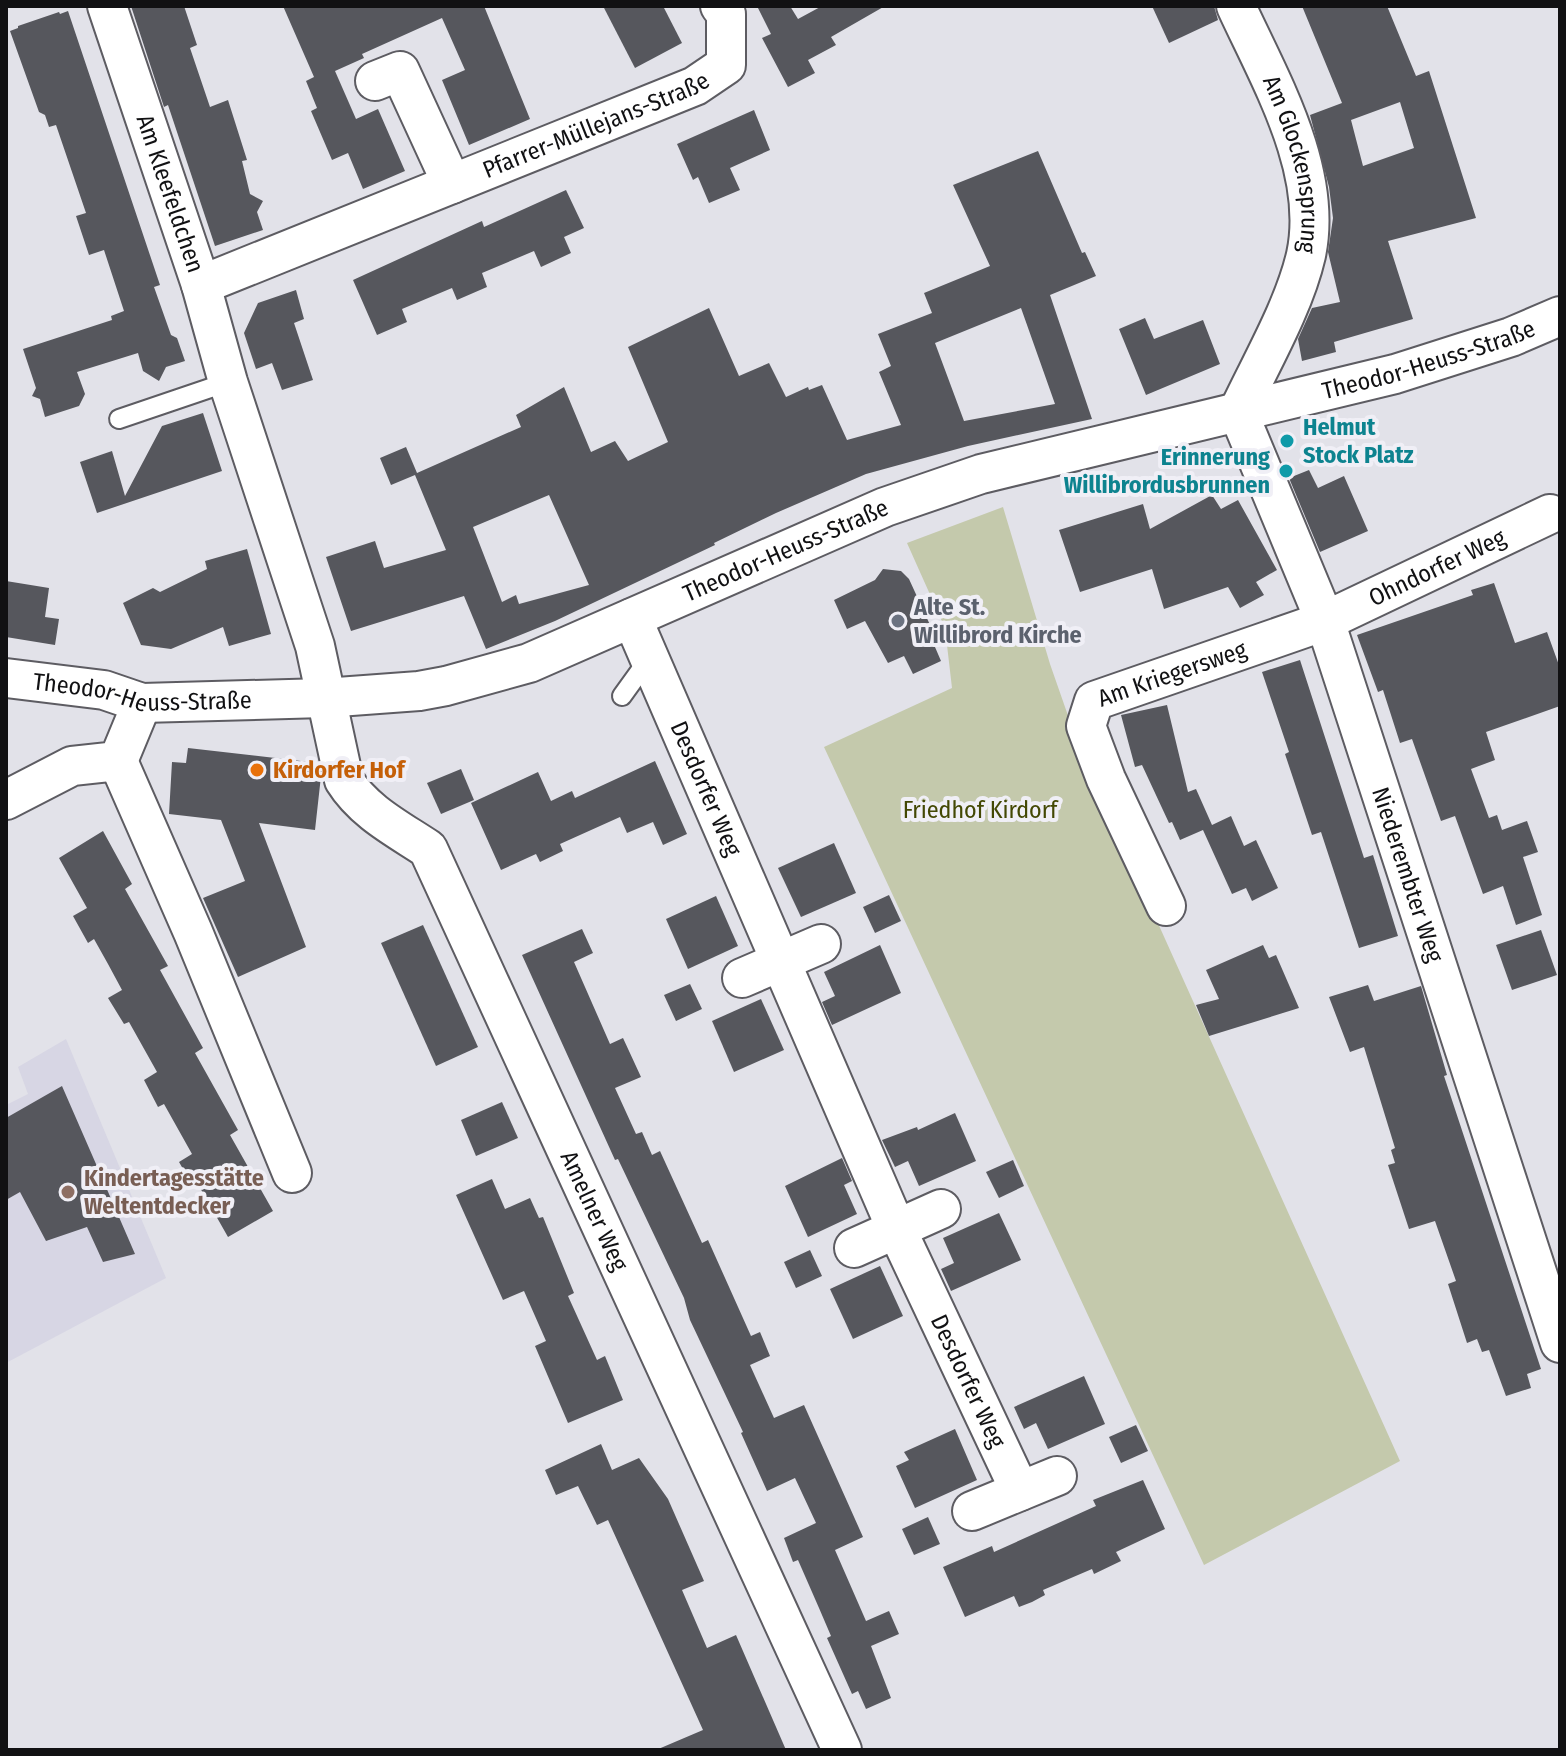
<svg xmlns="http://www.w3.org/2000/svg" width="1566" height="1756" viewBox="0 0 1566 1756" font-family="'Fira Sans Condensed',sans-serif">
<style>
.built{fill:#d7d6e4}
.green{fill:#c4c9ac}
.building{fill:#56575d;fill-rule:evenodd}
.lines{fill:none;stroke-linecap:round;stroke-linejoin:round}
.service-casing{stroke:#5d5c62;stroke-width:22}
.minor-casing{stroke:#5d5c62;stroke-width:42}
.service{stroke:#fff;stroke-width:18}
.minor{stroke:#fff;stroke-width:38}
.culture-dot{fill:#0f9aa8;stroke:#f0eff6;stroke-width:3}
.worship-dot{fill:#6b7280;stroke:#f0eff6;stroke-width:3}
.food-dot{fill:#e8710a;stroke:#f0eff6;stroke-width:3}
.education-dot{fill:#8d6e63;stroke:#f0eff6;stroke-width:3}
.labels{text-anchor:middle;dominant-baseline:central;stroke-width:8;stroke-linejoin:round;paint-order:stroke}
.street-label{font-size:24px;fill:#111113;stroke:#f0eff6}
.culture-label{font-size:24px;font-weight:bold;fill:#0d838f;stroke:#f0eff6;text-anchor:start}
.worship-label{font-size:24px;font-weight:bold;fill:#5b616d;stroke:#f0eff6;text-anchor:start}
.food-label{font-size:24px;font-weight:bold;fill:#c56008;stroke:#f0eff6;text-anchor:start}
.park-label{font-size:24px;fill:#434804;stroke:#f0eff6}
.education-label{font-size:24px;font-weight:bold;fill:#785e54;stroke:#f0eff6;text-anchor:start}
</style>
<rect width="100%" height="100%" fill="#e2e2e9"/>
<!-- built -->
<path class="built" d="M 66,1039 L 166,1278 L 6,1363 L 6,1105 L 28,1094 L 18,1067 Z"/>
<!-- green -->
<path class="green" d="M 1003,507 L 1050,664 L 1080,750 L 1400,1461 L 1204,1565 L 824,747 L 952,688 L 945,628 L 907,543 Z"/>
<!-- building -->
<g class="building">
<path d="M 131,6 L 184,6 L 197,45 L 190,48 L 210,107 L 228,100 L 247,160 L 242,161 L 250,194 L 263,201 L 257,212 L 263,230 L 215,246 L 168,105 L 164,107 Z"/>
<path d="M 283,6 L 484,6 L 530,119 L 469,145 L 442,80 L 465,70 L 442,18 L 362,54 L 364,58 L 335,71 L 356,119 L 378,109 L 405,171 L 363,189 L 348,153 L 332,160 L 311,111 L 317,108 L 306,81 L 314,77 Z"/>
<path d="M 603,6 L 663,6 L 682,43 L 635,68 Z"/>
<path d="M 757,6 L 790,6 L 798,19 L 822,6 L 885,6 L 831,37 L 836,45 L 808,60 L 815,73 L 788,87 L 762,38 L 771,34 Z"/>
<path d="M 1152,6 L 1214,6 L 1218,20 L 1169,43 Z"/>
<path d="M 1302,6 L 1387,6 L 1416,76 L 1429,71 L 1476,218 L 1388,241 L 1413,319 L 1334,342 L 1336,352 L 1302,361 L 1298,339 L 1312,308 L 1340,302 L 1328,252 L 1333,218 L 1329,187 L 1310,115 L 1342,103 ZM 1400,102 L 1414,148 L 1363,166 L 1351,120 Z"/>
<path d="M 68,11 L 160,285 L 154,287 L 171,335 L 177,338 L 185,361 L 166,367 L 159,381 L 143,371 L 138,353 L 77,372 L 85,394 L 79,406 L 45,417 L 40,399 L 32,396 L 36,388 L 23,349 L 112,320 L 111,316 L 124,311 L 104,250 L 89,255 L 76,216 L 86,213 L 56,125 L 49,127 L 45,115 L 39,112 L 10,31 L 18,28 L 18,26 L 59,12 L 60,14 Z"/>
<path d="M 754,110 L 770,150 L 730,168 L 740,190 L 709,203 L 698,177 L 693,180 L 677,144 Z"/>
<path d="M 1038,151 L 1082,253 L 1085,252 L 1096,276 L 1050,295 L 1092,419 L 968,446 L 866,474 L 776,513 L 714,543 L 715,545 L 555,621 L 486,649 L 464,596 L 351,631 L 326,557 L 375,541 L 384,568 L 446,550 L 415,475 L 391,485 L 380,458 L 406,447 L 417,473 L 521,427 L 516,415 L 564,387 L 591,452 L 615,441 L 628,461 L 668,442 L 628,347 L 709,308 L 739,376 L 769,363 L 786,397 L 808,387 L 809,390 L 822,385 L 847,440 L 901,425 L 879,372 L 891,366 L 878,334 L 932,313 L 924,293 L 990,266 L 953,185 ZM 1021,308 L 1055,404 L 964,421 L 935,343 ZM 549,495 L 589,585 L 519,604 L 516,595 L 502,602 L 473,527 Z"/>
<path d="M 566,190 L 584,228 L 564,237 L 571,253 L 541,267 L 534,251 L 482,273 L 487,287 L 457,300 L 452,288 L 402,309 L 407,322 L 377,335 L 353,280 L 482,221 L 484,227 Z"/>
<path d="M 296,290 L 304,319 L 294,323 L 313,380 L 282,390 L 272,363 L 256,369 L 244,333 L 258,303 Z"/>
<path d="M 1145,318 L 1154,339 L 1203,320 L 1220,364 L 1146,395 L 1119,329 Z"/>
<path d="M 203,413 L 222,471 L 97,513 L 80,462 L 112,451 L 125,496 L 162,426 Z"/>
<path d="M 1309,470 L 1318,488 L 1344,476 L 1368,531 L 1320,552 L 1289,478 Z"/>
<path d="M 1212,495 L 1221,509 L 1238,500 L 1277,570 L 1256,582 L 1264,595 L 1240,608 L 1228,587 L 1164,609 L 1152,569 L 1080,592 L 1059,530 L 1143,504 L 1150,529 Z"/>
<path d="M 247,549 L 271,634 L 229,646 L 223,627 L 171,649 L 141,645 L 123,603 L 153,588 L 160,592 L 207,569 L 205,561 Z"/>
<path d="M 883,569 L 901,571 L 909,579 L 936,638 L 932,640 L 941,661 L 913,674 L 904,656 L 888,663 L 865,621 L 847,629 L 834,600 L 875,580 Z"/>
<path d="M 6,581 L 49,588 L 45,617 L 59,619 L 55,645 L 6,637 Z"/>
<path d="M 1494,583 L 1515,643 L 1547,632 L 1560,668 L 1560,706 L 1486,732 L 1495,760 L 1471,769 L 1489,818 L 1497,815 L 1502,830 L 1527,821 L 1538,852 L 1523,857 L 1542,915 L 1516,925 L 1503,886 L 1483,894 L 1455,816 L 1441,821 L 1412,739 L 1400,743 L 1383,690 L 1378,692 L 1357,635 L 1473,595 L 1471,590 Z"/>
<path d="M 1300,660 L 1364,858 L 1373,855 L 1398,936 L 1359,948 L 1321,832 L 1312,835 L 1285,754 L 1289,752 L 1262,672 Z"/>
<path d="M 1167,705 L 1188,792 L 1196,789 L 1212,825 L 1231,816 L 1244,846 L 1256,840 L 1278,888 L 1252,901 L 1246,888 L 1232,894 L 1203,830 L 1180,840 L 1172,822 L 1169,823 L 1142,765 L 1135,767 L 1121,715 Z"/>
<path d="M 188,748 L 318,763 L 321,776 L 315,830 L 259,823 L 306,947 L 238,977 L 203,898 L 245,881 L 221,820 L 169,814 L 172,762 L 186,763 Z"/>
<path d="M 655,761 L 687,834 L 663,845 L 653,822 L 627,833 L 620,817 L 560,844 L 563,851 L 540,862 L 536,854 L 501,870 L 471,803 L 538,772 L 551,801 L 572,791 L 575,798 Z"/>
<path d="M 461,769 L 474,800 L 441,814 L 427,783 Z"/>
<path d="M 103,831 L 132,884 L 125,889 L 168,966 L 160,970 L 203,1048 L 195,1053 L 238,1130 L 230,1135 L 273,1211 L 228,1237 L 199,1186 L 194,1188 L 179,1162 L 192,1154 L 164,1104 L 158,1107 L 144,1080 L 157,1072 L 129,1022 L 124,1024 L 108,998 L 122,990 L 108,964 L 94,939 L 88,943 L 73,916 L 87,908 L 59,858 Z"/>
<path d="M 834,843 L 856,893 L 801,917 L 778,868 Z"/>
<path d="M 889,895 L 901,921 L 875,933 L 863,907 Z"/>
<path d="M 716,896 L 738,946 L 688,969 L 666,919 Z"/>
<path d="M 423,925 L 478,1047 L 436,1066 L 381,943 Z"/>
<path d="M 582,929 L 593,953 L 574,962 L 610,1044 L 623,1038 L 641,1077 L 615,1088 L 636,1134 L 642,1132 L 652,1155 L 660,1151 L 702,1243 L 708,1240 L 751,1336 L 760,1332 L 770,1356 L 750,1365 L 774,1418 L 804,1405 L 863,1537 L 835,1550 L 866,1621 L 889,1611 L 899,1634 L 871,1646 L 891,1698 L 866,1709 L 858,1691 L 852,1694 L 827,1638 L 831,1636 L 819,1608 L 798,1560 L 793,1562 L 784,1538 L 816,1523 L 795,1478 L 767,1491 L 741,1433 L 743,1432 L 690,1320 L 684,1298 L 618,1159 L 615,1160 L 522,955 Z"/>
<path d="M 1541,930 L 1557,975 L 1512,990 L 1496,945 Z"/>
<path d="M 880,945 L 901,993 L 832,1025 L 822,1002 L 835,996 L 824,972 Z"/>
<path d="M 1263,945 L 1269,958 L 1276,955 L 1299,1008 L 1209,1036 L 1196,1005 L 1219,999 L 1206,970 Z"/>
<path d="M 690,984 L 702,1009 L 676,1021 L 664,995 Z"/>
<path d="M 1368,985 L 1374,1001 L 1421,986 L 1447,1075 L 1444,1076 L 1541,1369 L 1527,1374 L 1531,1388 L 1506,1396 L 1489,1350 L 1482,1352 L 1477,1339 L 1467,1343 L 1448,1284 L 1456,1281 L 1435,1221 L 1409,1229 L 1388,1165 L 1395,1163 L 1391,1150 L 1395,1148 L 1364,1047 L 1350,1052 L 1329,997 Z"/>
<path d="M 761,999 L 784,1050 L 734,1072 L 712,1021 Z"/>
<path d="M 62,1086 L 96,1164 L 135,1254 L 103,1262 L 87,1227 L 46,1241 L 20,1192 L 6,1200 L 6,1118 Z"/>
<path d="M 502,1102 L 518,1138 L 476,1156 L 461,1120 Z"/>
<path d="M 955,1113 L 976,1161 L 919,1186 L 908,1161 L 895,1167 L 882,1140 L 917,1127 L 918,1130 Z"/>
<path d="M 842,1158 L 852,1181 L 844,1185 L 857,1214 L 808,1237 L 785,1186 Z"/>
<path d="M 1013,1160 L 1024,1186 L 999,1198 L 986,1172 Z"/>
<path d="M 492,1179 L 505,1209 L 530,1198 L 539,1218 L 543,1217 L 574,1293 L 568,1296 L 597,1360 L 605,1356 L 623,1400 L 568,1423 L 535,1346 L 546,1341 L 524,1291 L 503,1300 L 456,1195 Z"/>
<path d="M 999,1213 L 1021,1260 L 951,1291 L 941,1269 L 954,1263 L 943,1238 Z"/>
<path d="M 810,1250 L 822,1276 L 796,1288 L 784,1262 Z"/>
<path d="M 880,1266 L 903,1316 L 853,1339 L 830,1289 Z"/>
<path d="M 1084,1376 L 1105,1424 L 1048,1449 L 1036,1423 L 1024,1429 L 1014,1407 Z"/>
<path d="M 1136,1425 L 1148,1451 L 1121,1463 L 1109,1437 Z"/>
<path d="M 955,1429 L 977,1480 L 915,1508 L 896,1466 L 909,1460 L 904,1452 Z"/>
<path d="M 601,1444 L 612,1470 L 639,1458 L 668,1499 L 704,1581 L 682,1590 L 707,1648 L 736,1635 L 786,1750 L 656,1750 L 703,1730 L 608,1520 L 597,1525 L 578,1486 L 556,1495 L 545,1470 Z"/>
<path d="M 1143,1480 L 1165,1529 L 1116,1552 L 1121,1561 L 1094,1574 L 1092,1569 L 1043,1590 L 1045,1595 L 1032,1602 L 1019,1607 L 1014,1596 L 965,1617 L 943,1567 L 992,1546 L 994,1552 L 1096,1506 L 1093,1500 Z"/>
<path d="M 928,1517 L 940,1544 L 914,1555 L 902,1529 Z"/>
</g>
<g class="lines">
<!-- service casing -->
<g class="service-casing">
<g id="service">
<path d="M 119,419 L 228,382"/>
<path d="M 622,696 L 648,660"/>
</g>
</g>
<!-- minor casing -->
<g class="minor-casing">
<g id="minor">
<path id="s1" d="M 107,6 L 201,285 L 228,382 L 315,646 L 344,780 C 364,812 398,829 428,849 L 842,1750"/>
<path id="s2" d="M 1236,6 C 1270,80 1324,171 1306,255 C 1294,307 1261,363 1238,412 L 1325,621 L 1560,1343"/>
<path d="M 375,81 L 400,71 L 452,184"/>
<path id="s3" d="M 201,285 L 695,86 L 726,65 L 726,14 L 720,6"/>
<path id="s4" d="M 632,618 L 896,1228 L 1020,1491"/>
<path id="s5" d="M 6,678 L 104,690 L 142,703 L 324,698 L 419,691 L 446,686 L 529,663 L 885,507 L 981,474 L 1395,374 L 1511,337 L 1560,316"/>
<path d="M 118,761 L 193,932 L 292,1173"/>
<path d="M 6,800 L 72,766 L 118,761 L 142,703"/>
<path id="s6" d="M 1166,906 L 1106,779 L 1086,726 L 1094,701 L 1325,621 L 1550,514"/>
<path d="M 742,978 L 821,944"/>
<path d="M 854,1248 L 941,1209"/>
<path d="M 972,1511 L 1057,1476"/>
</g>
</g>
<!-- service -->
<use href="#service" class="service"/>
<!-- minor -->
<use href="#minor" class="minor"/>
</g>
<!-- markers -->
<g class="culture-dot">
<circle cx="1287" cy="441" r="8"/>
<circle cx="1286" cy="471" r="8"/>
</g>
<circle class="worship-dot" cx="898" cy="621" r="8"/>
<circle class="food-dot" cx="257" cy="770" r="8"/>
<circle class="education-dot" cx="68" cy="1192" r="8"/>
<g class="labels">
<!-- street labels -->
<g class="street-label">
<text stroke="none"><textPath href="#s3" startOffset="426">Pfarrer-Müllejans-Straße</textPath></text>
<text stroke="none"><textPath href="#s2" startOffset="170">Am Glockensprung</textPath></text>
<text stroke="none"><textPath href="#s1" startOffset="198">Am Kleefeldchen</textPath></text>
<text stroke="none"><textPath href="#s5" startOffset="1482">Theodor-Heuss-Straße</textPath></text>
<text stroke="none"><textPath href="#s5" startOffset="810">Theodor-Heuss-Straße</textPath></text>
<text stroke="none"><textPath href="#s6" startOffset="592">Ohndorfer Weg</textPath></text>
<text stroke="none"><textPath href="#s6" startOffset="306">Am Kriegersweg</textPath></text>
<text stroke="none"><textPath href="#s5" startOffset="138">Theodor-Heuss-Straße</textPath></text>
<text stroke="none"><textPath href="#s4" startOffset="186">Desdorfer Weg</textPath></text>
<text stroke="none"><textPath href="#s2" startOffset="928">Niederembter Weg</textPath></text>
<text stroke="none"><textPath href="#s1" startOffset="1318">Amelner Weg</textPath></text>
<text stroke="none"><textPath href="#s4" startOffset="834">Desdorfer Weg</textPath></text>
</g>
<!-- culture labels -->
<g class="culture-label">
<text x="1303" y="427">Helmut<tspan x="1303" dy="28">Stock Platz</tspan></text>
<text x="1270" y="457" text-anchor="end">Erinnerung<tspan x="1270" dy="28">Willibrordusbrunnen</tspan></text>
</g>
<!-- worship labels -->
<g class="worship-label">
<text x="914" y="607">Alte St.<tspan x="914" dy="28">Willibrord Kirche</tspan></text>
</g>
<!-- food labels -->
<g class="food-label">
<text x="273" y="770">Kirdorfer Hof</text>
</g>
<!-- park labels -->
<g class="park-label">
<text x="980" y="810">Friedhof Kirdorf</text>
</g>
<!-- education labels -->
<g class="education-label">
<text x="84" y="1178">Kindertagesstätte<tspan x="84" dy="28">Weltentdecker</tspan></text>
</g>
</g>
<!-- border -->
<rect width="1566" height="1756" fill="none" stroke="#111113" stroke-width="16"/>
</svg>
